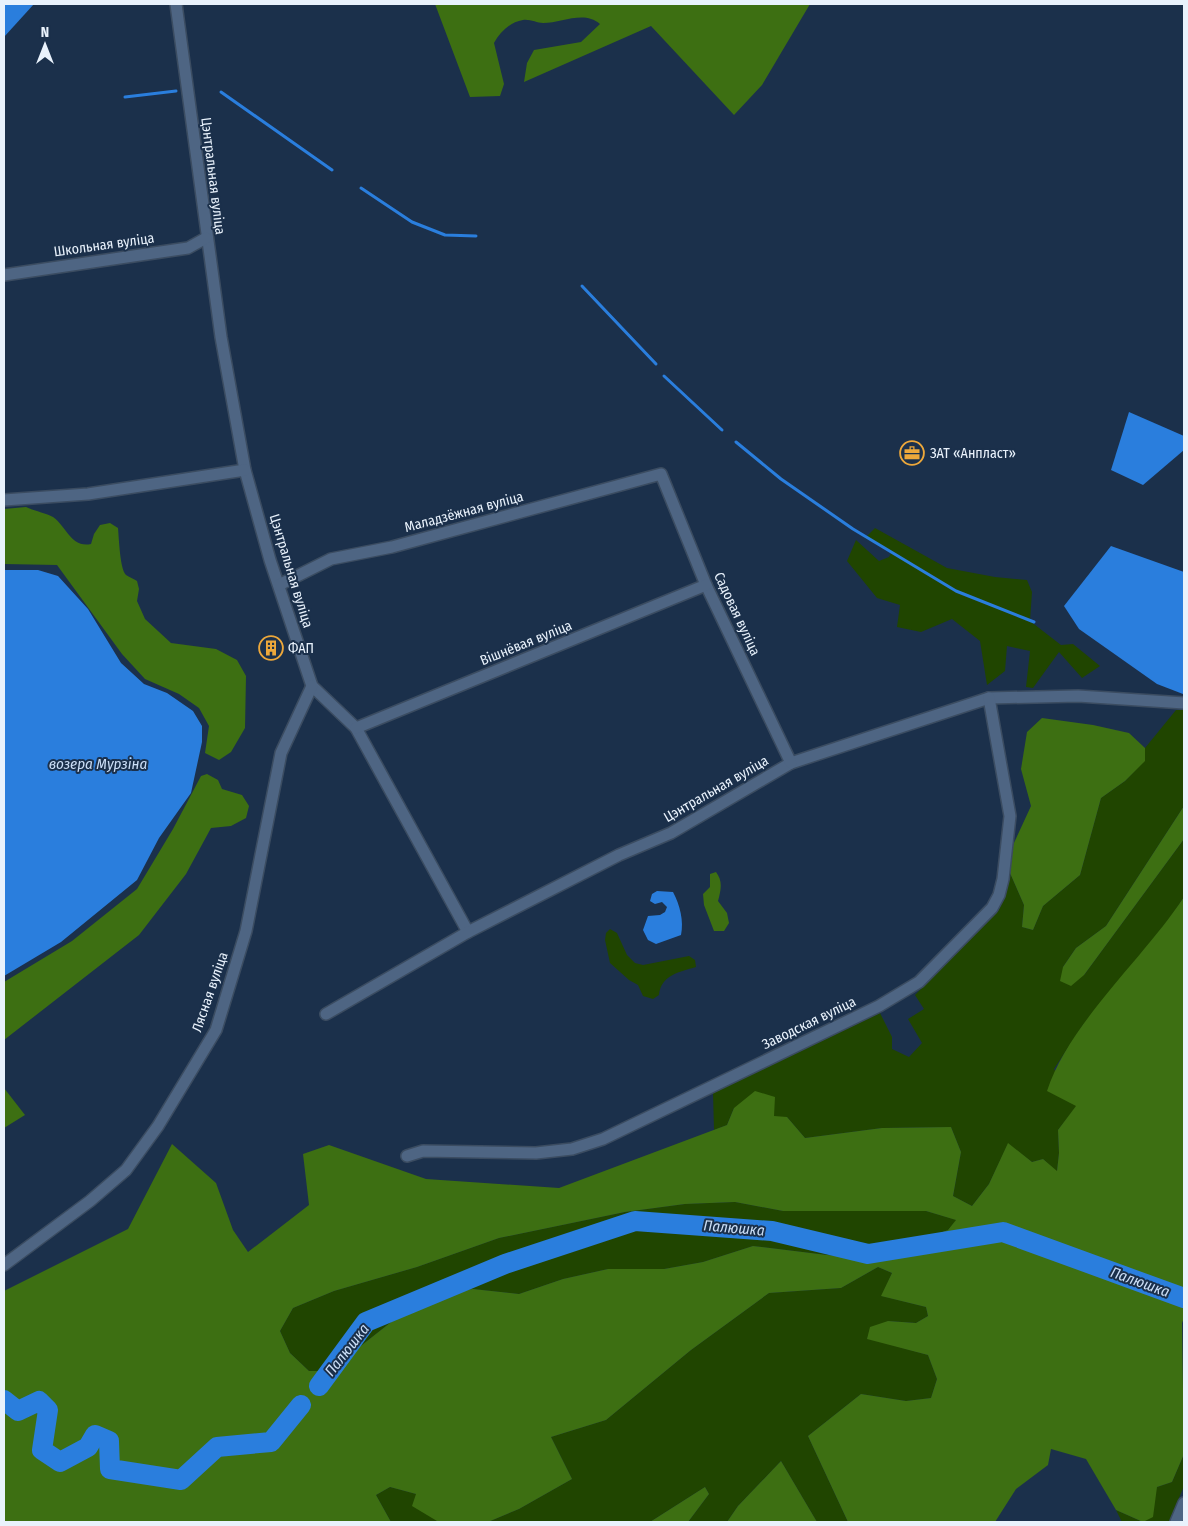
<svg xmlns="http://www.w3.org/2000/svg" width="1188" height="1526" viewBox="0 0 1188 1526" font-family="'Fira Sans Condensed',sans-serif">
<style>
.green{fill:#204500}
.forest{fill:#3d6f12;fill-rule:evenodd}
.water{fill:#2a7edd}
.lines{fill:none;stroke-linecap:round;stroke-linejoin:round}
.stream{stroke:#2a7edd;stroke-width:3}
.river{stroke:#2a7edd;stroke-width:20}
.minor-casing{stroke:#3b4c61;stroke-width:14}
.minor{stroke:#4e6583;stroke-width:11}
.labels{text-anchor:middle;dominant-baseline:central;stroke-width:4;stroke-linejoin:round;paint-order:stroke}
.street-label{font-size:14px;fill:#e9f2fc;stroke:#1b304b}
.poi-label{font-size:14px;fill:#e9f2fc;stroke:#1b304b;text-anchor:start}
.water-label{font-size:15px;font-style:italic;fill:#cbdef6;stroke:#1b304b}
</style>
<rect width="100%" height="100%" fill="#1b304b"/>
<!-- green -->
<g class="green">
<path d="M 875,528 L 947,568 L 995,577 L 1027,580 L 1032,592 L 1030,621 L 1061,645 L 1073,644 L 1100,666 L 1082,678 L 1059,652 L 1033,688 L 1026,687 L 1030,651 L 1007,646 L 1005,671 L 987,685 L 980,641 L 952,619 L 921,632 L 897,627 L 900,605 L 877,598 L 847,561 L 856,540 L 879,561 L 889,557 L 892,551 L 865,538 Z"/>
<path d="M 1176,710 L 1184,710 L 1184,806 L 1106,926 L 1076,948 L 1063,967 L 1084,975 L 1184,839 L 1184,897 L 1171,917 L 1083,1025 L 1054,1069 L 1077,1106 L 1058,1130 L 1059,1153 L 1057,1172 L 1043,1159 L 1032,1162 L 1008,1144 L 989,1184 L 972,1206 L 953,1196 L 961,1152 L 951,1127 L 882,1128 L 805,1138 L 787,1117 L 774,1117 L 734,1108 L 727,1125 L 714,1130 L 713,1093 L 880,1013 L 892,1037 L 892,1049 L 909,1057 L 922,1043 L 908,1019 L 924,1009 L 915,995 L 998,911 L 1005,897 L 1010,873 L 1024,905 L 1022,927 L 1033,930 L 1043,906 L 1080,875 L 1101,798 L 1125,781 L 1144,761 L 1145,748 Z"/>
<path d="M 610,929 L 617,933 L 627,955 L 635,963 L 643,965 L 689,956 L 695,960 L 696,967 C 679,972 661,975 659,995 L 653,999 L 643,996 L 638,985 L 629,980 L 610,963 L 605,940 L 606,933 Z"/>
<path d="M 735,1202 L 783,1211 L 926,1211 L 957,1220 L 948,1230 L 874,1258 L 827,1255 L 753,1246 L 703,1262 L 664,1269 L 608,1269 L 563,1279 L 519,1294 L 473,1289 L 435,1293 L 400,1315 L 329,1371 L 309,1371 L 290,1353 L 280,1331 L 293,1308 L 334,1291 L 417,1267 L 499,1238 L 625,1212 L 685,1204 Z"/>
<path d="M 878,1267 L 892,1273 L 882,1296 L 926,1307 L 928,1316 L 916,1323 L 888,1321 L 867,1338 L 928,1355 L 937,1379 L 931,1398 L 906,1401 L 861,1394 L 808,1436 L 848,1522 L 817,1522 L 781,1461 L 738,1506 L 727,1522 L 688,1522 L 709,1494 L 705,1487 L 650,1522 L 488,1522 L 519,1509 L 572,1479 L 551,1437 L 606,1420 L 691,1350 L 769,1293 L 841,1288 Z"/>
<path d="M 1184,1454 L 1184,1486 L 1169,1522 L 1122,1522 L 1116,1510 L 1143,1522 L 1157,1487 L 1172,1482 Z"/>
<path d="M 390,1487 L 416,1494 L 437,1520 L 448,1522 L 391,1522 L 376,1495 Z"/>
</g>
<!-- forest -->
<g class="forest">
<path d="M 435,4 L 810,4 L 762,85 L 734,115 L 651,26 L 524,82 L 527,63 L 534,50 L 581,42 L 600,24 C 584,10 562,23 543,23 C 537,23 530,19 523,20 C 510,22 500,32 494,43 L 504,84 L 500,96 L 470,97 Z"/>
<path d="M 26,507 C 34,511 46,513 53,517 C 67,527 71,548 91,544 L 94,534 L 100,525 L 110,523 L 118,528 C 119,539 120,569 126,575 C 129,577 134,579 137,581 L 139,589 L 137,601 L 145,619 L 171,643 L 216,649 L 237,660 L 246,676 L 245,728 L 231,752 L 219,760 L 205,753 L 209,726 L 199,708 L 179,694 L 145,679 L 122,654 L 57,565 L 4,564 L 4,509 Z"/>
<path d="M 1042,718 L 1093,725 L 1129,733 L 1145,748 L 1145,761 L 1125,781 L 1101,798 L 1080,875 L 1043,906 L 1033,930 L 1022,927 L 1024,905 L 1010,873 L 1013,845 L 1031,806 L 1021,769 L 1027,732 Z"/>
<path d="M 207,774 L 218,780 L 222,789 L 242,795 L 249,806 L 246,818 L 231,826 L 211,828 L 186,874 L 139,935 L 4,1040 L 4,982 L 72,941 L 137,889 L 173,829 L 201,776 Z"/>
<path d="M 1184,806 L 1184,839 L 1084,975 L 1071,986 L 1060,981 L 1063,967 L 1076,948 L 1106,926 Z"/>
<path d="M 716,872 C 723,881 721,890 718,901 L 727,913 L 729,923 L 724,931 L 714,931 L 704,905 L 703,894 L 710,887 L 710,874 Z"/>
<path d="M 1184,897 L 1184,1318 L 1182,1323 L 1184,1454 L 1172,1482 L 1157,1487 L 1153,1517 L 1143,1522 L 1116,1510 L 1086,1459 L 1051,1449 L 1048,1465 L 1016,1489 L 995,1522 L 848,1522 L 808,1436 L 861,1394 L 906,1401 L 931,1398 L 937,1379 L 928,1355 L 867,1339 L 870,1327 L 888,1321 L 916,1323 L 928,1316 L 926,1307 L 881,1296 L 892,1273 L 878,1267 L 841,1288 L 769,1293 L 691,1350 L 606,1420 L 551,1437 L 572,1479 L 519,1509 L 488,1522 L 437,1521 L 412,1506 L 416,1494 L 390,1487 L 376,1495 L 391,1522 L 4,1522 L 4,1291 L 128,1229 L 172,1144 L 216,1183 L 233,1230 L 248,1252 L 309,1205 L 303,1154 L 329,1145 L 426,1179 L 559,1188 L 727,1125 L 734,1108 L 755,1091 L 775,1097 L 774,1116 L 787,1117 L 805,1138 L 882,1128 L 951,1127 L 961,1152 L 953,1196 L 972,1206 L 989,1184 L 1008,1143 L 1032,1162 L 1043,1159 L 1057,1171 L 1059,1153 L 1058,1130 L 1076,1106 L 1047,1091 C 1069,1023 1144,958 1184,897 ZM 735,1202 L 783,1211 L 926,1211 L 956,1220 L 948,1230 L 874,1258 L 827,1255 L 753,1246 L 703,1262 L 664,1269 L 608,1269 L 563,1279 L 519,1294 L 473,1289 L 434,1293 L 400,1315 L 329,1371 L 309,1371 L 290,1353 L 280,1331 L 293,1308 L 334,1291 L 417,1267 L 499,1238 L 625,1212 L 685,1204 Z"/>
<path d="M 4,1088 L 25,1115 L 4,1128 Z"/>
<path d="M 781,1461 L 817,1522 L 727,1522 L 738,1506 Z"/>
<path d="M 705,1487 L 709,1494 L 688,1522 L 650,1522 Z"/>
</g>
<!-- water -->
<g class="water">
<path d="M 4,4 L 34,4 L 4,37 Z"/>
<path d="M 1129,412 L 1184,436 L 1184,450 L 1143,485 L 1111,470 Z"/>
<path d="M 1111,546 L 1184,572 L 1183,694 L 1157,684 L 1079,629 L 1064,606 Z"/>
<path d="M 4,570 L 38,570 L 58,576 L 88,609 L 121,663 L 144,684 L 167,693 L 193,711 L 202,726 L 202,742 L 191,793 L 159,838 L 137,880 L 61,942 L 4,976 Z"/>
<path d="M 657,891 L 673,892 C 680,905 684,921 681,935 L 656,944 L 648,940 L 643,930 L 648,916 L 660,915 L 665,912 L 667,907 L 662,902 L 655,904 L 650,901 L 652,894 Z"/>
</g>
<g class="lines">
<!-- stream -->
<g class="stream">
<path d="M 221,92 L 332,170"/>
<path d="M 125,97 L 176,91"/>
<path d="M 361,188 L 412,222 L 445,235 L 476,236"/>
<path d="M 582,286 L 656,364"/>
<path d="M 664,376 L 722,430"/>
<path d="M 736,442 L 781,479 L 853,529 L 956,591 L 1034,622"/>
</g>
<!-- river -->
<g class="river">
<path d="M 319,1386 L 366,1322 L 505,1264 L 635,1221 L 772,1231 L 868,1254 L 1003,1232 L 1184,1298"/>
<path d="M 4,1400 L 18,1411 L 39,1401 L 48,1410 L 42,1450 L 60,1462 L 88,1447 L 95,1435 L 109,1441 L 110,1469 L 181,1480 L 217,1447 L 271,1442 L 301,1405"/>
</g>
<!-- minor casing -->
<g class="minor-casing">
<g id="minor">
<path d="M 176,4 L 221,337 L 245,470 L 270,560 L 312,686 L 356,728 L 468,932 L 619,855 L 671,833 L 791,763 L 989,698 L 1078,696 L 1184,703"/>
<path d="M 4,275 L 188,248 L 206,238"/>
<path d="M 4,500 L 88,494 L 245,470"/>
<path d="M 279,585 L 331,559 L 392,547 L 661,474 L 706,585 L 791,763"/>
<path d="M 356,728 L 706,585"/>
<path d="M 326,1014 L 468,932"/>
<path d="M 407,1156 L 423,1151 L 536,1153 L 572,1149 L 603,1139 L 879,1006 L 919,982 L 992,908 L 999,895 L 1003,879 L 1010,816 L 989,698"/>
<path d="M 4,1265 L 90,1201 L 126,1170 L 158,1126 L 216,1030 L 246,931 L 281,753 L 312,686"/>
<path d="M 1176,1522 L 1184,1503"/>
</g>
</g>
<!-- minor -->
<use href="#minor" class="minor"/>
</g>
<!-- icons -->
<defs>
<g id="office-ring" transform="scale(1.25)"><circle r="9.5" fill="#1b304b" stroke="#eda83b" stroke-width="1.5"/><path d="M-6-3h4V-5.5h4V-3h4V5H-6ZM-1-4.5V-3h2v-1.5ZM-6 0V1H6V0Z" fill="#eda83b"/></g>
<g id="building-ring" transform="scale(1.25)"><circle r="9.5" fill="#1b304b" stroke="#eda83b" stroke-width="1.5"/><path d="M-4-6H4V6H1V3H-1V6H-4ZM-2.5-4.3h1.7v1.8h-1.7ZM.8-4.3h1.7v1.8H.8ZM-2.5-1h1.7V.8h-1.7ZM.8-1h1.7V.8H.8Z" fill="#eda83b"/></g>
</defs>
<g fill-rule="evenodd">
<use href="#office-ring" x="912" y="453"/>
<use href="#building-ring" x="271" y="648"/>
</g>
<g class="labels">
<!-- street labels -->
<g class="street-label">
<text transform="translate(213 176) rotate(83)">Цэнтральная вуліца</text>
<text transform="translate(104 245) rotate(-8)">Школьная вуліца</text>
<text transform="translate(464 512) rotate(-15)">Маладзёжная вуліца</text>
<text transform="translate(291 571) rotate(73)">Цэнтральная вуліца</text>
<text transform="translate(737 614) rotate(65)">Садовая вуліца</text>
<text transform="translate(526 643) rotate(-22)">Вішнёвая вуліца</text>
<text transform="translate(716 789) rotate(-30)">Цэнтральная вуліца</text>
<text transform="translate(210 992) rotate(-71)">Лясная вуліца</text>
<text transform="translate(809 1023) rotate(-26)">Заводская вуліца</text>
</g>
<!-- poi labels -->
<g class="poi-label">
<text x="930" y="453">ЗАТ «Анпласт»</text>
<text x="288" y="648">ФАП</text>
</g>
<!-- water labels -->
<g class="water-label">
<text x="98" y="764">возера Мурзіна</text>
<text transform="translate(734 1228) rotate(5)">Палюшка</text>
<text transform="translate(1140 1282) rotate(20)">Палюшка</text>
<text transform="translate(347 1350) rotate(-52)">Палюшка</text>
</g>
</g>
<!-- border -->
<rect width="1188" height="1526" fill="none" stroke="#e9f2fc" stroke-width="10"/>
<!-- north arrow -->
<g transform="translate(45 45)" stroke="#1b304b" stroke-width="4" paint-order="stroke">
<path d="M0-4L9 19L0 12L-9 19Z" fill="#e9f2fc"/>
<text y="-8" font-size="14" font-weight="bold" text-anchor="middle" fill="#e9f2fc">N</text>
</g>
</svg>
